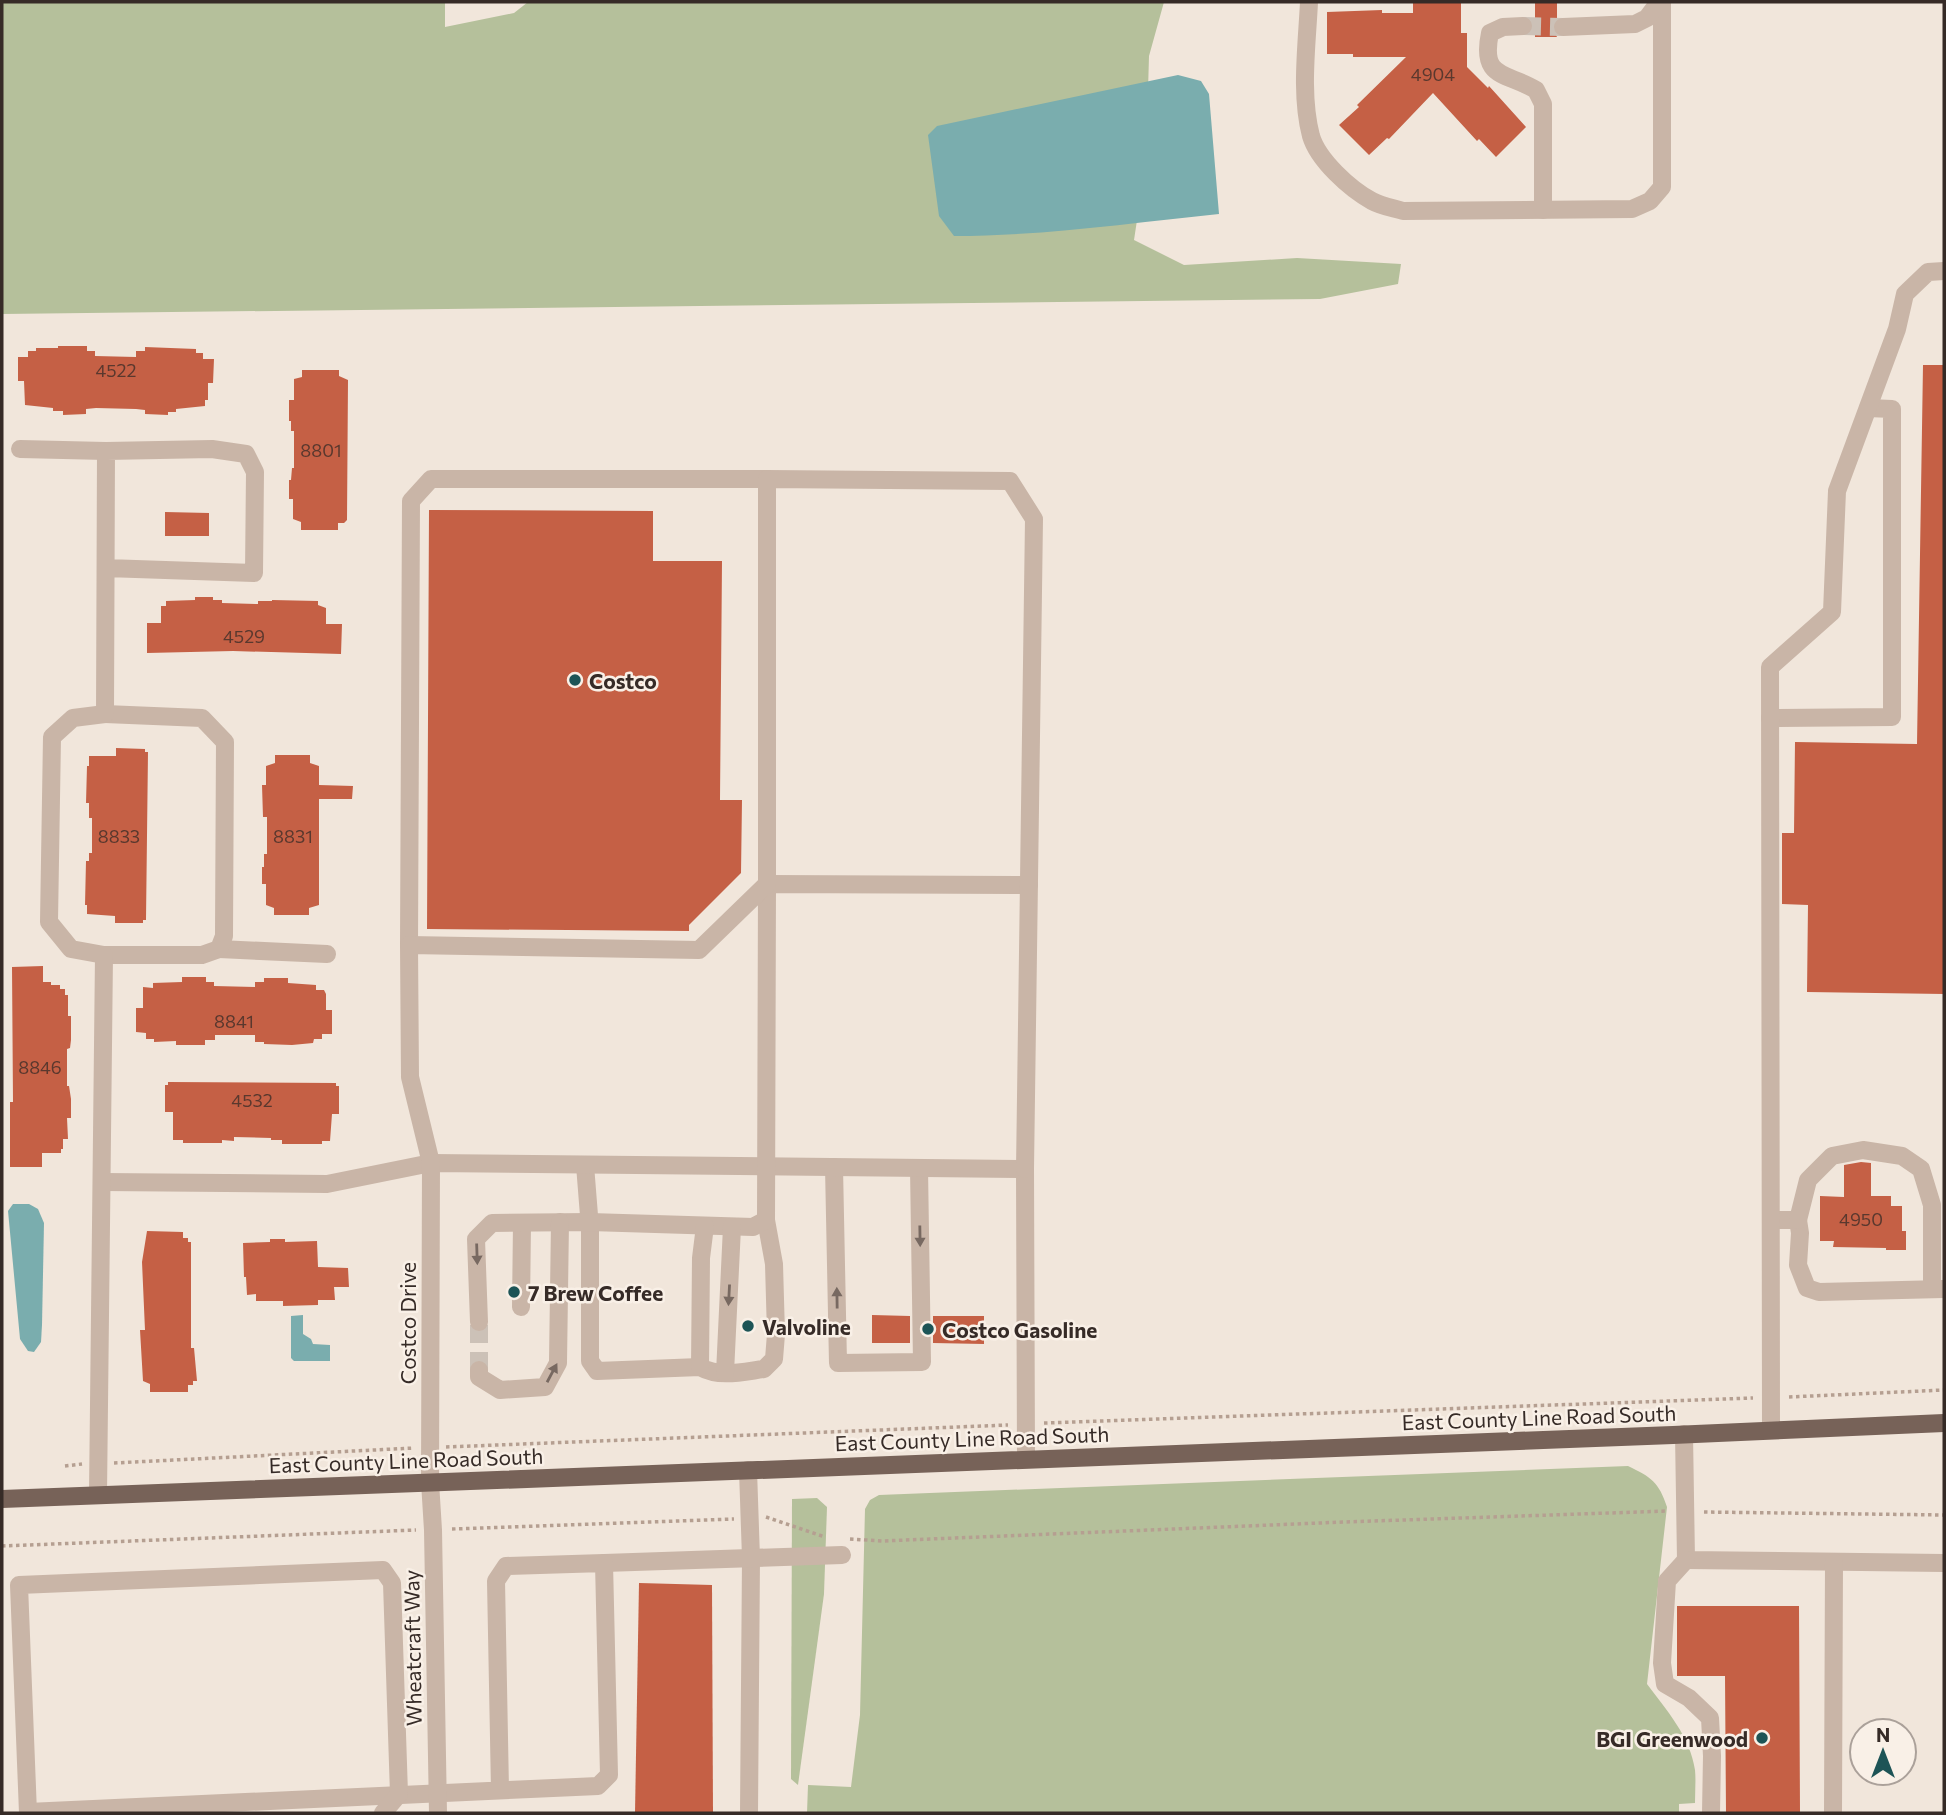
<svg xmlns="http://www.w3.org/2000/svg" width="1946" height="1815" viewBox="0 0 1946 1815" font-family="Commissioner,sans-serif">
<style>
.green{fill:#b5c09b}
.water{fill:#7aadae}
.building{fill:#c56045}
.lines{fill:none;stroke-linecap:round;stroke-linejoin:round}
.minor-tunnel{stroke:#ccc1b7;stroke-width:18;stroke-dasharray:18 9;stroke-linecap:butt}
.path{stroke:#b59f91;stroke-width:3.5;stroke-dasharray:3.5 3.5;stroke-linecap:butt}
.minor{stroke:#c9b5a7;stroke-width:18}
.major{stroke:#776258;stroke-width:18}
.oneway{fill:#786961}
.poi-dot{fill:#1d5456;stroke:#f9f0e7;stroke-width:2.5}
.labels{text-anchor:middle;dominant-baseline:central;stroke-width:5;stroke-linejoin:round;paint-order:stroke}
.number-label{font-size:18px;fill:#5a382e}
.poi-label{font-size:21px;font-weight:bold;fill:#362b27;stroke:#f9f0e7;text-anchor:start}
.street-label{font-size:21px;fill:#362b27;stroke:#f9f0e7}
</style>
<rect width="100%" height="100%" fill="#f1e6db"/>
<!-- green -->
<g class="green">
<path d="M 2,2 L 445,2 L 445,27 L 514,13 L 528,2 L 1164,2 L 1149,56 L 1146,161 L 1134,240 L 1184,265 L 1297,258 L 1401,264 L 1398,284 L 1320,299 L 2,314 Z"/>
<path d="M 1628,1466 C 1651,1477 1659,1482 1667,1507 L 1647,1684 C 1667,1711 1690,1736 1695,1770 C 1696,1780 1695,1792 1695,1803 L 1679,1804 L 1679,1813 L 807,1813 L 808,1785 L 851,1787 L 860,1715 L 865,1509 L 870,1500 L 879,1495 Z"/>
<path d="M 817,1498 L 827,1507 L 824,1594 L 798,1785 L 791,1779 L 792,1499 Z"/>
</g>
<!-- water -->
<g class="water">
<path d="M 1178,75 L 1201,81 L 1209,94 L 1219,214 C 1131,223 1043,236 954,236 L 939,216 L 928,135 L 937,126 Z"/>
<path d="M 13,1204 L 29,1204 L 38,1209 L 44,1223 L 42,1325 L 41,1342 L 34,1352 L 28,1351 L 20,1339 L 8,1211 Z"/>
<path d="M 303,1315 L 303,1334 L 311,1339 L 313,1344 L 330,1345 L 330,1361 L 294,1361 L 291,1358 L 291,1316 Z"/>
</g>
<!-- building -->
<g class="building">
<path d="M 1413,2 L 1461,2 L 1461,33 L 1467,33 L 1467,67 L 1488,88 L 1489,86 L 1526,127 L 1496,157 L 1479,139 L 1477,141 L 1433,93 L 1389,139 L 1387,138 L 1369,155 L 1339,125 L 1359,107 L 1357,105 L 1406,57 L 1353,57 L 1353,54 L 1327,54 L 1327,12 L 1382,10 L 1382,13 L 1413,13 Z"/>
<path d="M 1535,2 L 1557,2 L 1557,18 L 1552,27 L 1557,37 L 1535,37 Z"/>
<path d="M 58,346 L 87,346 L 87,351 L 95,351 L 95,356 L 136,357 L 136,351 L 145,351 L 145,347 L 196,349 L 196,353 L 203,353 L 203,359 L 214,359 L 213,383 L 208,383 L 208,400 L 205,400 L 205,406 L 176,409 L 176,412 L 168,412 L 168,415 L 145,414 L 145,410 L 136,409 L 96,408 L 86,409 L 86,414 L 63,415 L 63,411 L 53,411 L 53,408 L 25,405 L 24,381 L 18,381 L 18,357 L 28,357 L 28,351 L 36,351 L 36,348 L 58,348 Z"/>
<path d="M 1923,365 L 1944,365 L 1944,994 L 1807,992 L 1808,905 L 1782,904 L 1782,833 L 1794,833 L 1795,742 L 1917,744 Z"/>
<path d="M 302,370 L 339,370 L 339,376 L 348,380 L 347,520 L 344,523 L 338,523 L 338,530 L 301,530 L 301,522 L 293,519 L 293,499 L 289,499 L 289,480 L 291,480 L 292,468 L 294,468 L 294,431 L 291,431 L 291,421 L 289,421 L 289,400 L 294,400 L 294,379 L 302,377 Z"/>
<path d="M 429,510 L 653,511 L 653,561 L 722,561 L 720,800 L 742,800 L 741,873 L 689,925 L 689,931 L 427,929 Z"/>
<path d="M 165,512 L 209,513 L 209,536 L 165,536 Z"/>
<path d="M 195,597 L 213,597 L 213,600 L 222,600 L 222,603 L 258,604 L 258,601 L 272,601 L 272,600 L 318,601 L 318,605 L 326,608 L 326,624 L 342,624 L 341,654 L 233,651 L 147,653 L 147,623 L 161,623 L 161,606 L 166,606 L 166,601 L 195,600 Z"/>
<path d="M 116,748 L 145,749 L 145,752 L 148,752 L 146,920 L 143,920 L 143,923 L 115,923 L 115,916 L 87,914 L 87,905 L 85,905 L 86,861 L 89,861 L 89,853 L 92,853 L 92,818 L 89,818 L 89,803 L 86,803 L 87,766 L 89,766 L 89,756 L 116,756 Z"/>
<path d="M 275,755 L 310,755 L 310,763 L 319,766 L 319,785 L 353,786 L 352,799 L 319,799 L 319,905 L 309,908 L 309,915 L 274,915 L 274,908 L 266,905 L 266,884 L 262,884 L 262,867 L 264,867 L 264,854 L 267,854 L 267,817 L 263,817 L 262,785 L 266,785 L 266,766 L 275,763 Z"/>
<path d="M 43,966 L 43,982 L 51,982 L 51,985 L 60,985 L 60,989 L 65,989 L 65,995 L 68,995 L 68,1016 L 71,1016 L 71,1040 L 70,1048 L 67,1049 L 67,1086 L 69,1086 L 71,1099 L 71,1118 L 67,1118 L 68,1139 L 63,1139 L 63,1149 L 61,1149 L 61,1153 L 42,1153 L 42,1167 L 10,1167 L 10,1102 L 13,1102 L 12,967 Z"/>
<path d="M 182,977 L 206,977 L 206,982 L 214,982 L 214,986 L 255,987 L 255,982 L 264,982 L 264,978 L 288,978 L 288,983 L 316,985 L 316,990 L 324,990 L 326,994 L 326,1010 L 332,1010 L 332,1034 L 322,1034 L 322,1039 L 314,1039 L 313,1043 L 292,1045 L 264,1044 L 264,1042 L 255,1042 L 255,1035 L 215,1035 L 215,1040 L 205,1040 L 205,1045 L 176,1045 L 176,1041 L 154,1042 L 154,1039 L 146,1039 L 146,1033 L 136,1032 L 136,1008 L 143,1008 L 143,987 L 153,988 L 153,983 L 182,982 Z"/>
<path d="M 168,1082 L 336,1083 L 336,1086 L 339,1086 L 339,1114 L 332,1114 L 330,1141 L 322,1141 L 322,1144 L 282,1144 L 282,1140 L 271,1140 L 271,1138 L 234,1137 L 234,1141 L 222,1140 L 222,1143 L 183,1143 L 183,1140 L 173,1140 L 173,1112 L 165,1112 L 165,1085 L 168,1085 Z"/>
<path d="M 1861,1162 L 1871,1163 L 1871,1196 L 1891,1196 L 1891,1206 L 1902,1206 L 1902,1231 L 1906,1231 L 1906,1250 L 1886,1250 L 1886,1248 L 1833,1247 L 1834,1241 L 1820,1241 L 1820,1196 L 1844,1197 L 1844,1165 Z"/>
<path d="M 147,1231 L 183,1232 L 183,1238 L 188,1238 L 188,1242 L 191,1242 L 191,1348 L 194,1348 L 197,1381 L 193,1381 L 193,1385 L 188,1385 L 188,1392 L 150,1392 L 150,1384 L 143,1381 L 140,1330 L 145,1330 L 142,1262 Z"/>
<path d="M 270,1239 L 285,1239 L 285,1242 L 317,1241 L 318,1267 L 348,1268 L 349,1287 L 334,1287 L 335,1300 L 318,1300 L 318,1305 L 283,1306 L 283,1301 L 256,1301 L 256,1294 L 247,1295 L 246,1277 L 244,1277 L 243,1243 L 270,1242 Z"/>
<path d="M 872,1315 L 910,1316 L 910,1343 L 872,1343 Z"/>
<path d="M 933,1316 L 984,1316 L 984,1344 L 933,1343 Z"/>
<path d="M 639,1583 L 712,1585 L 713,1813 L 635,1813 Z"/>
<path d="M 1677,1606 L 1799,1606 L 1800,1813 L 1726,1813 L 1725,1676 L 1677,1676 Z"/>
</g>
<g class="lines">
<!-- minor-tunnel -->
<g class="minor-tunnel">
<path d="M 1523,26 L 1563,27"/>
<path d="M 479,1370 L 479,1322"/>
</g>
<!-- path -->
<g class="path">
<path d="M 1789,1397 L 1944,1390"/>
<path d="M 1044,1423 L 1753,1398"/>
<path d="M 446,1447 L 1008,1425"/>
<path d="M 114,1463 L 414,1448"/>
<path d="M 65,1466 L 82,1464"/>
<path d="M 1704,1512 L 1944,1515"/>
<path d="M 766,1517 L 825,1537"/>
<path d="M 452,1529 L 734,1519"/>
<path d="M 850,1539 L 882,1541 L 1344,1522 L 1668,1511"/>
<path d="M 2,1546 L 416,1530"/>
</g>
<!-- minor -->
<g class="minor">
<path d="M 1309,2 C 1307,45 1300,94 1311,136 C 1318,160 1350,189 1372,201 C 1381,206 1393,208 1403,211 L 1632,209 L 1650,201 L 1662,187 L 1662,2"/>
<path d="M 1523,26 L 1503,27 L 1490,33 C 1480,80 1507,72 1536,90 L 1543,104 L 1543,210"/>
<path d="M 1563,27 L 1635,24 L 1647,18 L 1659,2"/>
<path d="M 20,449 L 106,451"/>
<path d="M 1770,718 L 1892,717 L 1892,409 L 1868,408"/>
<path d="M 409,945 L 411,501 L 431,479 L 767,479"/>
<path d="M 219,949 L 327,954"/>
<path d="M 104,955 L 202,955 L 219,949 L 224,936 L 225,742 L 202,718 L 105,714"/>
<path d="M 585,1165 L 590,1228 L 590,1361 L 597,1371 L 700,1367 C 720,1378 742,1372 764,1369 L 774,1359 L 776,1334 L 774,1264 L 766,1220"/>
<path d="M 834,1167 L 838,1363 L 922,1362 L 919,1168"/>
<path d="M 102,1182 L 327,1184 L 431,1163 L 1025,1169 L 1026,1459"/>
<path d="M 1771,1220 L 1798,1220 L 1800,1233 L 1798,1265 L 1807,1288 L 1819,1292 L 1943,1289"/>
<path d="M 1798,1220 L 1808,1180 L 1832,1156 L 1863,1150 L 1902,1156 L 1921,1169 L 1932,1205 L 1932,1289"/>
<path d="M 521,1307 L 522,1223"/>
<path d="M 479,1322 L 476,1239 L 492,1223 L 590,1222 L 753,1227 L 766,1220 L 767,884 L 1029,885"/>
<path d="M 700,1367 L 701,1258 L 705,1226"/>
<path d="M 479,1370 L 479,1377 L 500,1390 L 545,1387 L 558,1363 L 560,1222"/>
<path d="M 725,1373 L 732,1227"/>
<path d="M 1771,1430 L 1770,667 L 1832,612 L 1837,491 L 1897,329 L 1905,294 L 1928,272 L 1944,271"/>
<path d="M 1684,1434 L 1686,1560 L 1944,1563"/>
<path d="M 748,1470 L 751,1558 L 749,1813"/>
<path d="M 98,1495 L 104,955 L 71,949 L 49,922 L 52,737 L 73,718 L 105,714 L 106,451 L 212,449 L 246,454 L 255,472 L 254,573 L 106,568"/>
<path d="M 1686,1560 L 1667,1581 L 1662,1663 L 1665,1684 L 1689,1698 L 1710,1718 L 1712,1756 L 1711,1813"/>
<path d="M 604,1563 L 842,1555"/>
<path d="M 28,1812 L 598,1786 L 609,1775 L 604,1563 L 506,1566 L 496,1581 L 500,1790"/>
<path d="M 28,1813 L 19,1585 L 383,1570 L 392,1583 L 399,1794 L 383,1813"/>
<path d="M 438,1813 L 433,1530 L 430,1482 L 431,1163 L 410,1077 L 409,945 L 699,950 L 767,884 L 767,479 L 1010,481 L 1034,519 L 1025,1169"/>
<path d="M 1833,1813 L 1834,1562"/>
</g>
<!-- major -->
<path class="major" d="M 2,1499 L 1673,1435 L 1944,1423"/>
</g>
<!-- one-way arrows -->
<defs><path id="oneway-solid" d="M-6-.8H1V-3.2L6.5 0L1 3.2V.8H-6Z" transform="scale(1.75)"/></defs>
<g class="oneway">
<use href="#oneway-solid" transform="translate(920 1236) rotate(89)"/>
<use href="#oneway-solid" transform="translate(477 1254) rotate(88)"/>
<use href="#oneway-solid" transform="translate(729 1295) rotate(93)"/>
<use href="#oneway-solid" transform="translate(837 1298) rotate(-91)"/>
<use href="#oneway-solid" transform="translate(552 1373) rotate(-62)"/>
</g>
<!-- markers -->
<g class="poi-dot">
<circle cx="575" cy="680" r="7"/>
<circle cx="514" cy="1292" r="7"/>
<circle cx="748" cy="1326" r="7"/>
<circle cx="928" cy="1329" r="7"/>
<circle cx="1762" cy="1738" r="7"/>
</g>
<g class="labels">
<!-- number labels -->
<g class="number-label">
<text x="1433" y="74">4904</text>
<text x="116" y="370">4522</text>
<text x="321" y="450">8801</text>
<text x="244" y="636">4529</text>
<text x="119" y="836">8833</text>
<text x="293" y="836">8831</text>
<text x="234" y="1021">8841</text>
<text x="40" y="1067">8846</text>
<text x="252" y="1100">4532</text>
<text x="1861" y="1219">4950</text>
</g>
<!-- poi labels -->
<g class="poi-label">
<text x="589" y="680">Costco</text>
<text x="528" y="1292">7 Brew Coffee</text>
<text x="762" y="1326">Valvoline</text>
<text x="942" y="1329">Costco Gasoline</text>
<text x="1748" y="1738" text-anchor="end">BGI Greenwood</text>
</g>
<!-- street labels -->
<g class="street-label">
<text transform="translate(407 1323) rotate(-90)">Costco Drive</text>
<text transform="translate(1539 1417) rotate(-2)">East County Line Road South</text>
<text transform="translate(972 1438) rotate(-2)">East County Line Road South</text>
<text transform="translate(406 1460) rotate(-2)">East County Line Road South</text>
<text transform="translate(412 1648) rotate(-91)">Wheatcraft Way</text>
</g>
</g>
<!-- border -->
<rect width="1946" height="1815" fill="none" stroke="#362b27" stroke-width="7"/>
<!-- north arrow -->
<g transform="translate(1883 1752)"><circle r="33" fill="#f9f0e7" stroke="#aba19a" stroke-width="2"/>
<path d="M0-5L12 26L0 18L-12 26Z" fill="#1d5456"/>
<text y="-10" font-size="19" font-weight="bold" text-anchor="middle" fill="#362b27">N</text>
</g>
</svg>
